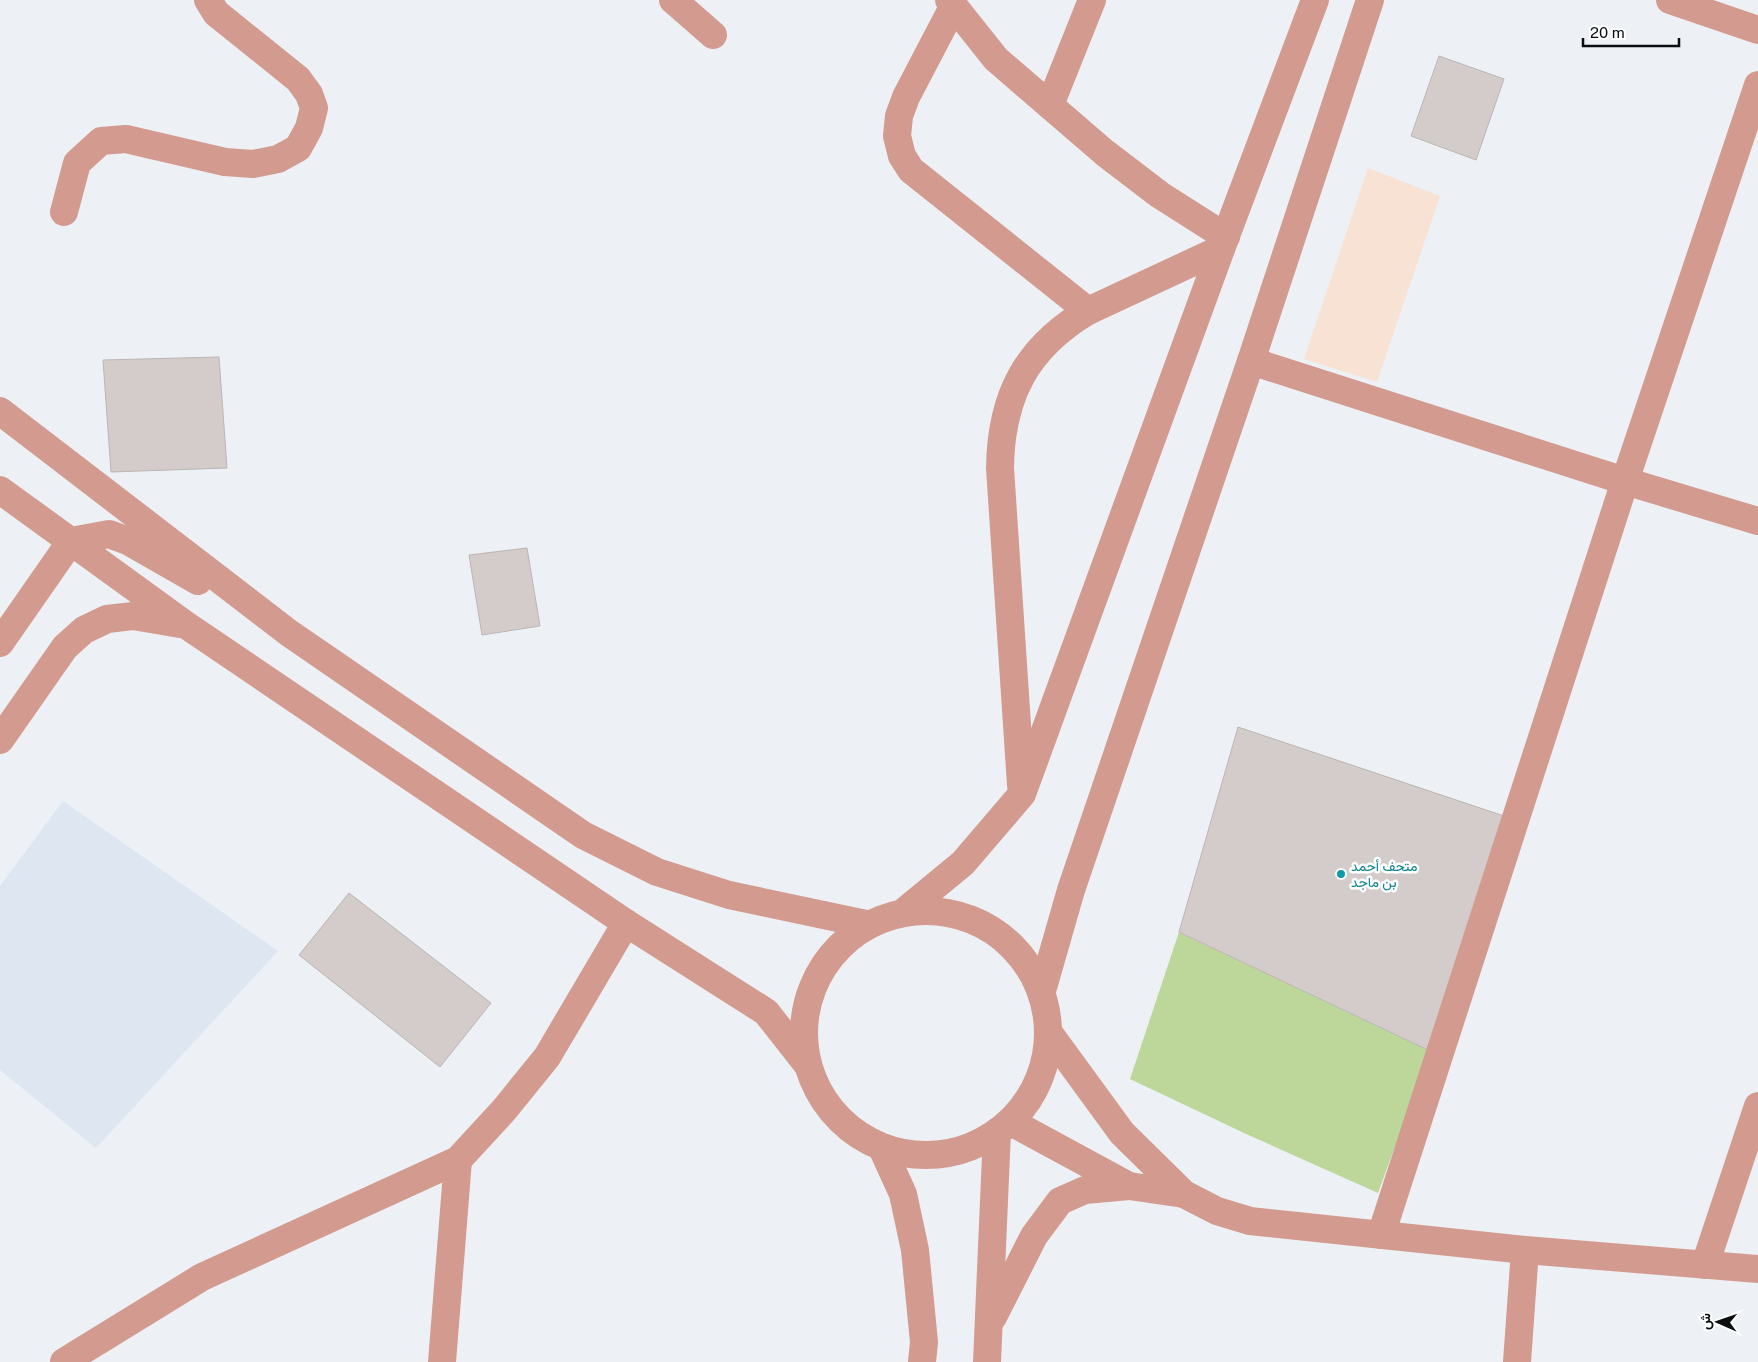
<svg xmlns="http://www.w3.org/2000/svg" width="1758" height="1362" viewBox="0 0 1758 1362" font-family="'Public Sans',Vazirmatn,sans-serif">
<style>
.commercial{fill:#f8e2d4}
.built{fill:#dde6f1}
.green{fill:#bdd69a}
.building{fill:#d3cccb;stroke:#bbb5b4}
.lines{fill:none;stroke-linecap:round;stroke-linejoin:round}
.minor{stroke:#d39b8f;stroke-width:28}
.culture-dot{fill:#0f9aa8;stroke:#fdfeff;stroke-width:2}
.labels{text-anchor:middle;dominant-baseline:central;stroke-width:5;stroke-linejoin:round;paint-order:stroke}
.culture-label{font-size:14px;fill:#0d838f;stroke:#fdfeff;text-anchor:start}
</style>
<rect width="100%" height="100%" fill="#edf1f6"/>
<!-- commercial -->
<path class="commercial" d="M 1368,168 L 1440,196 L 1377,382 L 1304,359 Z"/>
<!-- built -->
<path class="built" d="M 63,801 L 278,951 L 96,1148 L 0,1070 L 0,886 Z"/>
<!-- green -->
<path class="green" d="M 1179,932 L 1430,1051 L 1378,1193 L 1244,1133 L 1130,1079 Z"/>
<!-- building -->
<g class="building">
<path d="M 1439,56 L 1504,79 L 1476,160 L 1411,136 Z"/>
<path d="M 219,357 L 227,468 L 111,472 L 103,360 Z"/>
<path d="M 527,548 L 540,626 L 482,635 L 469,555 Z"/>
<path d="M 1238,727 L 1504,816 L 1430,1051 L 1179,932 Z"/>
<path d="M 349,893 L 491,1003 L 440,1067 L 299,955 Z"/>
</g>
<g class="lines">
<!-- minor -->
<g class="minor">
<path d="M 673,0 L 713,35"/>
<path d="M 949,0 L 996,59 L 1105,153 L 1160,195 L 1226,237"/>
<path d="M 1670,0 L 1758,30"/>
<path d="M 953,7 L 906,97 L 899,116 L 897,136 L 902,156 L 911,170 L 1088,311"/>
<path d="M 1050,105 L 1092,0"/>
<path d="M 64,212 L 77,163 L 101,141 L 126,139 L 225,162 L 253,164 L 278,159 L 298,148 L 309,128 L 314,108 L 309,94 L 298,79 L 216,13 L 208,0"/>
<path d="M 1251,361 L 1625,481 L 1758,521"/>
<path d="M 0,411 L 289,633 L 583,835 L 657,872 L 729,895 L 866,924"/>
<path d="M 0,490 L 186,625 L 626,923 L 766,1012 L 807,1064"/>
<path d="M 0,643 L 71,541 L 109,534 L 128,541 L 198,581"/>
<path d="M 0,740 L 65,647 L 84,630 L 107,619 L 133,616 L 180,624"/>
<path d="M 1021,785 L 1000,468 C 1001,396 1026,348 1088,311 L 1221,249"/>
<path d="M 906,910 L 963,863 L 1022,794 L 1221,249 L 1315,0"/>
<circle cx="926" cy="1033" r="122"/>
<path d="M 1042,991 L 1071,890 L 1251,361 L 1370,0"/>
<path d="M 1049,1033 L 1122,1133 L 1184,1194 L 1217,1211 L 1250,1221 L 1525,1250 L 1758,1269"/>
<path d="M 1011,1122 L 1129,1186 L 1184,1194"/>
<path d="M 882,1148 L 903,1194 L 915,1250 L 924,1342 L 922,1362"/>
<path d="M 1381,1235 L 1625,481 L 1758,85"/>
<path d="M 1705,1265 L 1758,1106"/>
<path d="M 993,1317 L 1034,1236 L 1060,1201 L 1085,1190 L 1129,1186"/>
<path d="M 64,1362 L 202,1277 L 458,1160 L 504,1110 L 547,1057 L 626,923"/>
<path d="M 442,1362 L 458,1160"/>
<path d="M 987,1362 L 997,1132"/>
<path d="M 1517,1362 L 1525,1250"/>
</g>
</g>
<!-- markers -->
<circle class="culture-dot" cx="1341" cy="874" r="5"/>
<g class="labels">
<!-- culture labels -->
<g class="culture-label">
<text x="1351" y="866">متحف أحمد<tspan x="1351" dy="16">بن ماجد</tspan></text>
</g>
</g>
<!-- north arrow -->
<g transform="translate(1718 1322) rotate(272)" stroke="#fdfeff" stroke-width="4" paint-order="stroke">
<path d="M0-4L9 19L0 12L-9 19Z" fill="#0b0d0e"/>
<text y="-8" font-size="14" font-weight="bold" text-anchor="middle" fill="#0b0d0e">ش</text>
</g>
<!-- scale -->
<path d="M1583 38v8h96v-8" fill="none" stroke="#0b0d0e" stroke-width="2.5"/>
<text x="1590" y="38" font-size="15" fill="#0b0d0e" stroke="#fdfeff" stroke-width="4" paint-order="stroke">20 m</text>
</svg>
